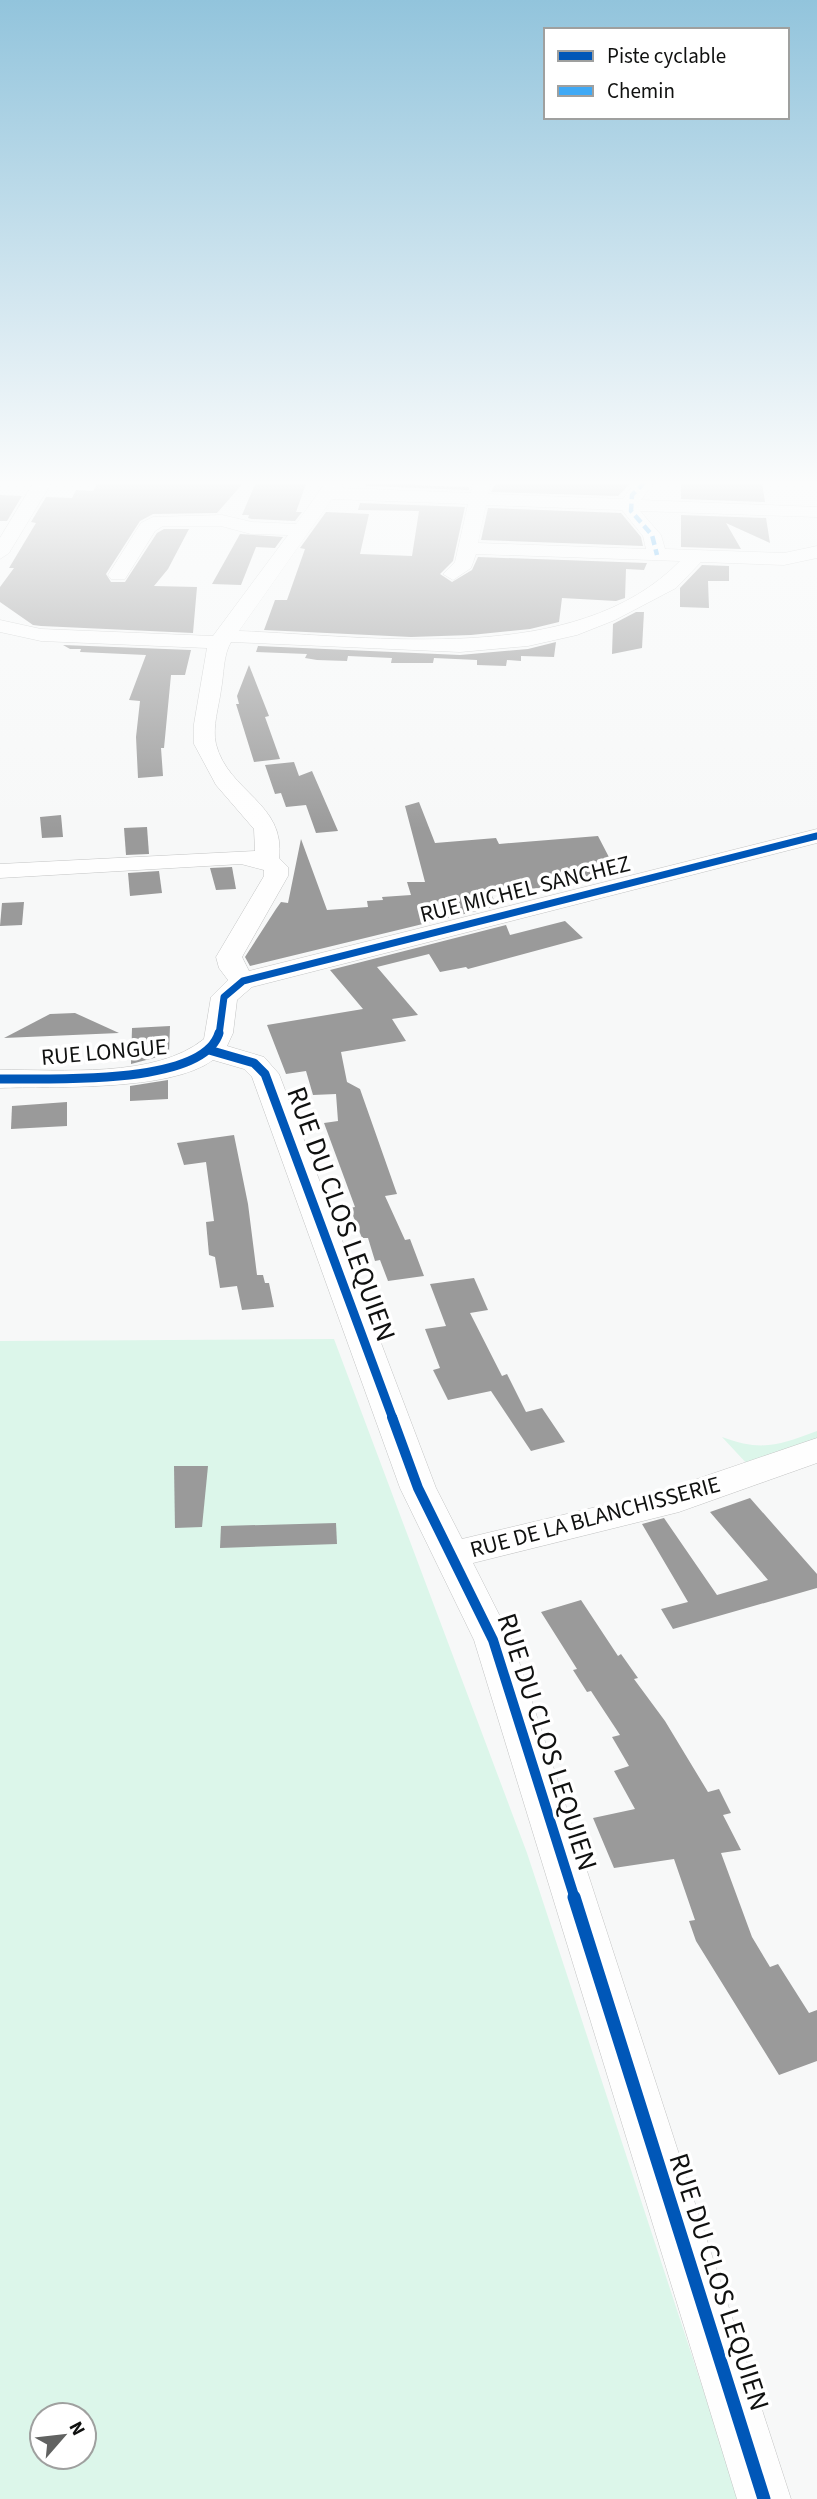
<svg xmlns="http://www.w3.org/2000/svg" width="817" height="2499" viewBox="0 0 817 2499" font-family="'Source Sans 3',sans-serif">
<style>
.green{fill:#dcf6ea;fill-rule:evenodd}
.building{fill:#9a9a9a}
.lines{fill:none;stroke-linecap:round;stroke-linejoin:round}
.street-casing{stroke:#c3c4c4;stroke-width:1}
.street{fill:#fefefe;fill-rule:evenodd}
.quiet{stroke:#3fa9f5;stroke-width:4.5;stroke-dasharray:9 4.5;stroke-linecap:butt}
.cycleway-far3-casing{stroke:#fff;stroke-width:10}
.cycleway-far2-casing{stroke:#fff;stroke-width:13}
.cycleway-far1-casing{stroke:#fff;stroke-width:15}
.cycleway-casing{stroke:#fff;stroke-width:18}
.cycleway-far3{stroke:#0057b8;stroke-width:7}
.cycleway-far2{stroke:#0057b8;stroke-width:9}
.cycleway-far1{stroke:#0057b8;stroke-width:10}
.cycleway{stroke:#0057b8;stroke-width:13}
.labels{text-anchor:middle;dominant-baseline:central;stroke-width:7;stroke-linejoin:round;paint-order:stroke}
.street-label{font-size:23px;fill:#101110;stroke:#fff}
.near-street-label{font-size:28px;fill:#101110;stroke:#fff}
</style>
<rect width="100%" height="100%" fill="#f7f8f8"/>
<!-- green -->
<g class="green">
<path d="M 334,1339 L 527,1853 L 739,2499 L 0,2499 L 0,1341 ZM 42,2415 L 84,2415 L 84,2457 L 42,2457 Z"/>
<path d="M 817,1431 L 817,1443 L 749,1466 L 722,1437 C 762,1452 779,1445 817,1431 Z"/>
</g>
<!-- building -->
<g class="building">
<path d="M 98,482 L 244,482 L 217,513 L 153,514 L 140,521 L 106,574 L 111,582 L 125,582 L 157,533 L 164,529 L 189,529 L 168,569 L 154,586 L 197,587 L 193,633 L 41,626 L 33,625 L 0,602 L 0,587 L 14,568 L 9,568 L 36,523 L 31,522 L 46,497 L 72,498 L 76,490 L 93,491 Z"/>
<path d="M 256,482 L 306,484 L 296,512 L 302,512 L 295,521 L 252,519 L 248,518 L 249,515 L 242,515 Z"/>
<path d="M 367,482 L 416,482 L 416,485 L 469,487 L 469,490 L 366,486 Z"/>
<path d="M 496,482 L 632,482 L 618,496 L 491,492 Z"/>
<path d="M 681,482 L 762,482 L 765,502 L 681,499 Z"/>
<path d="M 0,495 L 22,496 L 7,521 L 0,521 Z"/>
<path d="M 360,503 L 465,507 L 453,561 L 440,574 L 452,582 L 472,570 L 478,557 L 647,563 L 644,570 L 626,569 L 625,598 L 616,601 L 562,598 L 559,622 L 530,629 L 471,635 L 411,637 L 264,630 L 275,600 L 287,600 L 305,549 L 300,548 L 326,512 L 369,514 L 360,554 L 412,556 L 419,511 L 358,510 Z"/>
<path d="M 488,508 L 621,513 L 641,537 L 643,546 L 481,540 Z"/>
<path d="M 681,515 L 766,518 L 770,543 L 726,523 L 741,549 L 681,547 Z"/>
<path d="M 240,534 L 283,537 L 275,548 L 256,547 L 241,585 L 212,584 Z"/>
<path d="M 702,565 L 729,566 L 729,581 L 708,581 L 709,608 L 680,607 L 680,588 Z"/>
<path d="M 636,612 L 644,612 L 642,648 L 612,654 L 613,624 Z"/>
<path d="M 556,642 L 554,657 L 521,656 L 521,661 L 507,660 L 506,666 L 477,665 L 477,660 L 434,658 L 433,663 L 391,663 L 392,658 L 348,656 L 347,661 L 317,660 L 305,658 L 307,654 L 256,652 L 258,646 L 460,655 L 528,649 Z"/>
<path d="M 63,645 L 191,650 L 185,675 L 171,675 L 164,748 L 161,748 L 163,776 L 138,778 L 136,737 L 140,701 L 129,700 L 146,655 L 80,652 L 81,649 L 70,649 Z"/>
<path d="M 249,665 L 269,716 L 265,717 L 280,759 L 254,762 L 236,704 L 239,704 L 237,696 Z"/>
<path d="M 294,762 L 299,776 L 312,771 L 338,831 L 316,833 L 306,805 L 286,807 L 281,793 L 275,794 L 265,765 Z"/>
<path d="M 419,802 L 435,843 L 496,838 L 499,844 L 598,836 L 612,863 L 595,865 L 602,877 L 548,881 L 551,887 L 490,892 L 497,906 L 250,966 L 245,957 L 276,909 L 281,902 L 288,903 L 301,839 L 327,910 L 368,907 L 367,901 L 383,900 L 382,897 L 411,895 L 407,882 L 425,882 L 405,806 Z"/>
<path d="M 61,815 L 63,837 L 42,838 L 40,817 Z"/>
<path d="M 147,827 L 149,854 L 126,855 L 124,828 Z"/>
<path d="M 232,867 L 236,889 L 216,890 L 210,868 Z"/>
<path d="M 159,871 L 162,893 L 130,896 L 128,873 Z"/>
<path d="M 24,902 L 22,925 L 0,926 L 2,903 Z"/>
<path d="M 565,921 L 583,938 L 468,969 L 466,967 L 440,972 L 429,954 L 377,967 L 418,1015 L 392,1019 L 406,1041 L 341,1052 L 347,1082 L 360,1089 L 397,1194 L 385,1196 L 405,1240 L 410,1239 L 424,1276 L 388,1281 L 380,1260 L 375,1261 L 368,1238 L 362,1238 L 350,1208 L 355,1207 L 324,1123 L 338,1121 L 336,1094 L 313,1095 L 306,1071 L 286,1074 L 267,1025 L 363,1009 L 330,970 L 506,925 L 510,935 Z"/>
<path d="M 75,1013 L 119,1033 L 4,1038 L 50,1014 Z"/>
<path d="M 170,1026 L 169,1054 L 131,1064 L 132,1028 Z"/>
<path d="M 168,1080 L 168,1099 L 130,1101 L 130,1086 Z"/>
<path d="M 67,1102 L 67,1126 L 11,1129 L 12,1106 Z"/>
<path d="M 234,1135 L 248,1204 L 257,1275 L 263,1275 L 265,1283 L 269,1283 L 274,1307 L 242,1310 L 237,1286 L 220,1288 L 215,1257 L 209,1255 L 206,1222 L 214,1221 L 206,1162 L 184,1165 L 177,1143 Z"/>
<path d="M 474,1278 L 488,1310 L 470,1313 L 502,1376 L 507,1374 L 526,1412 L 542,1408 L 565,1442 L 531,1451 L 491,1391 L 448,1400 L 433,1370 L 440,1368 L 425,1329 L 446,1326 L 430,1284 Z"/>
<path d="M 174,1466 L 208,1466 L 202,1527 L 175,1528 Z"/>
<path d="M 750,1498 L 817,1574 L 817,1588 L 673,1629 L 661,1609 L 688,1602 L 642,1524 L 664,1518 L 717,1595 L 768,1580 L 710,1512 Z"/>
<path d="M 336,1523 L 337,1544 L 220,1548 L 221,1526 Z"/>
<path d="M 581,1600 L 618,1656 L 621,1654 L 638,1678 L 634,1679 L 665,1721 L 708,1792 L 719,1789 L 731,1813 L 723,1815 L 741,1850 L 721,1853 L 752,1937 L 770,1967 L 778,1964 L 809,2013 L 817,2010 L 817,2061 L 779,2075 L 696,1941 L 689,1921 L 695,1920 L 674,1859 L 614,1868 L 593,1818 L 635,1809 L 614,1771 L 629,1766 L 612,1737 L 620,1735 L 591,1691 L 587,1692 L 573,1670 L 577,1669 L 541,1612 Z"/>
</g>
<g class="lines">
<!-- street casing -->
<g class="street-casing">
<g id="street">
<path d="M 34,482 L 52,482 L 9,553 L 0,559 L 0,538 Z"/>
<path d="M 326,482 L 344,482 L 340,488 L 471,493 L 473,482 L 491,482 L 488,494 L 623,499 L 635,482 L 654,482 L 641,500 L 817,507 L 817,517 L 640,511 L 661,535 L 665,549 L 784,553 L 817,546 L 817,558 L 784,565 L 701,562 L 676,588 L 615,620 L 577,635 L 528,646 L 460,652 L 231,642 C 223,655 224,675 221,690 C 219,706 212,727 216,744 C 228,792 286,803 279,858 L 288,867 L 288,876 L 242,957 L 249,971 L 817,829 L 817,843 L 252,987 L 237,1000 L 233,1033 L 227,1046 L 264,1057 L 279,1074 L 436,1488 L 462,1539 L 659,1492 L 817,1438 L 817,1463 L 679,1512 L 473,1563 L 512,1640 L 791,2499 L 737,2499 L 474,1640 L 400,1488 L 252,1077 L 244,1069 L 213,1060 C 170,1092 53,1086 0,1088 L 0,1070 C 61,1069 155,1079 204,1039 L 211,997 L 228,980 L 219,968 L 216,957 L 264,876 L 264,870 L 241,864 L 0,878 L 0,864 L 255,851 L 254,829 L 216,785 L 194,744 L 194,724 L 207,648 L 41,641 L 0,632 L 0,620 L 41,629 L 213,636 L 288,535 L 251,534 L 221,526 L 163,526 L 155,531 L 125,579 L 111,579 L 108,575 L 141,523 L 153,517 L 222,515 L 252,522 L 296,524 ZM 332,499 L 468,504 L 455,562 L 443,574 L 453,580 L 471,568 L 476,554 L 680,561 C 576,668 375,636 239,631 ZM 486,505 L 622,510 L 643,536 L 646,549 L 478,543 Z"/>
</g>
</g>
<!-- street -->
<use href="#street" class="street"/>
<!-- quiet -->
<path class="quiet" d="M 645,482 L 632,495 L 631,511 L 652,535 L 657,555"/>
<!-- cycleway-far3 casing -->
<g class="cycleway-far3-casing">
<path id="cycleway-far3" d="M 219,1035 L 224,997 L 243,981 L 817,836"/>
</g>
<!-- cycleway-far2 casing -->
<g class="cycleway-far2-casing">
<g id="cycleway-far2">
<path d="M 209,1050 L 254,1063 L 265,1074 L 393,1419"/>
<path d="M 0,1079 C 46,1078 203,1087 219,1033"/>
</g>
</g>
<!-- cycleway-far1 casing -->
<g class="cycleway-far1-casing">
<path id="cycleway-far1" d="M 392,1417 L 418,1488 L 493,1640 L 575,1899"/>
</g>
<!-- cycleway casing -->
<g class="cycleway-casing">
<path id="cycleway" d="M 574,1897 L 764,2499"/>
</g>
<!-- cycleway-far3 -->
<use href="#cycleway-far3" class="cycleway-far3"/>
<!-- cycleway-far2 -->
<use href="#cycleway-far2" class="cycleway-far2"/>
<!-- cycleway-far1 -->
<use href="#cycleway-far1" class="cycleway-far1"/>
<!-- cycleway -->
<use href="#cycleway" class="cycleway"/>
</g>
<!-- sky -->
<linearGradient id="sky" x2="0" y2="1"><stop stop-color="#92c4dc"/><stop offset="0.58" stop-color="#fbfcfc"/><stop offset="1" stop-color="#fbfcfc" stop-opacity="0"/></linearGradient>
<rect width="817" height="832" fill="url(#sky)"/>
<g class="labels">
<!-- street labels -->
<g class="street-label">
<text transform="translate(525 889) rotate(-14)">RUE MICHEL SANCHEZ</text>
<text transform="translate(104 1052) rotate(-5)">RUE LONGUE</text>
<text transform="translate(595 1517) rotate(-15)">RUE DE LA BLANCHISSERIE</text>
</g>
<!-- near-street labels -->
<g class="near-street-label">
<text transform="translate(341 1214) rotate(70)">RUE DU CLOS LEQUIEN</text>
<text transform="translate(547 1742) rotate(72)">RUE DU CLOS LEQUIEN</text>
<text transform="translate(719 2282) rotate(72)">RUE DU CLOS LEQUIEN</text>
</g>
</g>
<!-- legend -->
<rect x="544" y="28" width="245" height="91" fill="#ffffff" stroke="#9fa09f" stroke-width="2"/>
<rect x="558" y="51" width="35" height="10" fill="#0057b8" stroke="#9fa09f" stroke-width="2"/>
<text x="607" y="63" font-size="21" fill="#101110">Piste cyclable</text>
<rect x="558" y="86" width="35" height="10" fill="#3fa9f5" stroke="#9fa09f" stroke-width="2"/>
<text x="607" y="98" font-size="21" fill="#101110">Chemin</text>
<!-- north arrow -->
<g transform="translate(63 2436) rotate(62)"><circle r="33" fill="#ffffff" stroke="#9fa09f" stroke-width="2"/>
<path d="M0-5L12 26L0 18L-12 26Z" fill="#616261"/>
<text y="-10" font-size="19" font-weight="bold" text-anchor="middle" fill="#101110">N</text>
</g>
</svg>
